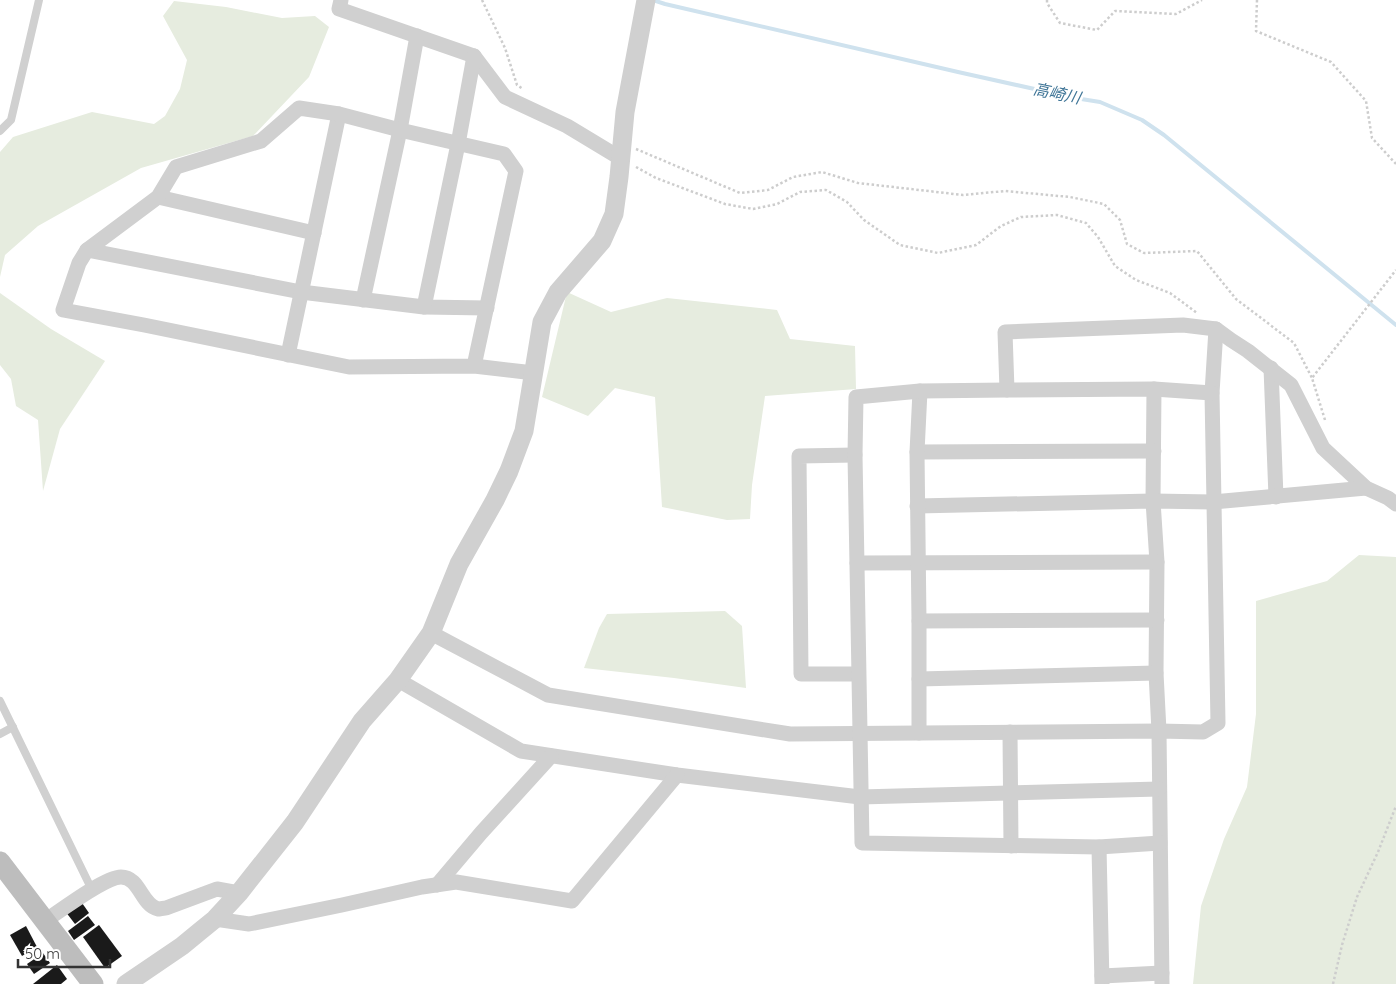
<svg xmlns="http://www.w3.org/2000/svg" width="1396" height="984" viewBox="0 0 1396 984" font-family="Quicksand,'Noto Sans JP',sans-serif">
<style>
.green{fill:#e6ecdf}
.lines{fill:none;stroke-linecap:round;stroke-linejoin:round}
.stream{stroke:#cfe2ee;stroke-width:4}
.building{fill:#1a1a1a}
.path{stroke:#cdcdcd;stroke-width:2.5;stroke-dasharray:2.5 2.5;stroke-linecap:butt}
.service{stroke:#d0d0d0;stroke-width:8}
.minor{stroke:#d0d0d0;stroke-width:15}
.tertiary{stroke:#d0d0d0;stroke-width:19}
.secondary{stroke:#bdbdbd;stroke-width:21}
.labels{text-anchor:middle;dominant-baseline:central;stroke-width:5;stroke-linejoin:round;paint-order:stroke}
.water-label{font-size:16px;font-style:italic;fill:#3f7597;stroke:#fff}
</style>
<rect width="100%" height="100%" fill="#fff"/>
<!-- green -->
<g class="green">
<path d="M 174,1 L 226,7 L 282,18 L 315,16 L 329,27 L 309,77 L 253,136 L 141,168 L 38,226 L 5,255 L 0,277 L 0,152 L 13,137 L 92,112 L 154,124 L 165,116 L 180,89 L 187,60 L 163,16 Z"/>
<path d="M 567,292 L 611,312 L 667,298 L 777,310 L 790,339 L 855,346 L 856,389 L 765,396 L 752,485 L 750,519 L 727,520 L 662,507 L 655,397 L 615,388 L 588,416 L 542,397 Z"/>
<path d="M 0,293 L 51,329 L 105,361 L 60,429 L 43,491 L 38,420 L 16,406 L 11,379 L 0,365 Z"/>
<path d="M 1359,555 L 1396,557 L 1396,984 L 1193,984 L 1201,906 L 1224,839 L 1247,787 L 1256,714 L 1256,601 L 1327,581 Z"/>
<path d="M 725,611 L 742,626 L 746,688 L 674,678 L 584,668 L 599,628 L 607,614 Z"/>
</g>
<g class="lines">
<!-- stream -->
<path class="stream" d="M 653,0 L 665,4 L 958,72 L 1075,98 L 1100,102 L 1142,120 L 1164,135 L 1396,325"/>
</g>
<!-- building -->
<g class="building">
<path d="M 80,900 L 89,913 L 75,924 L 65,911 Z"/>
<path d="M 88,916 L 95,925 L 74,940 L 68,931 Z"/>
<path d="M 99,925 L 122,956 L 105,968 L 83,937 Z"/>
<path d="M 26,926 L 37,947 L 22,956 L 10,935 Z"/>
<path d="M 43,953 L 50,963 L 34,974 L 27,964 Z"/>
<path d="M 57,965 L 67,979 L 61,984 L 33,984 Z"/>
</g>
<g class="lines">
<!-- path -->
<g class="path">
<path d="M 482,0 L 505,48 L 517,85 L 523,89"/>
<path d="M 1047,0 L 1047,3 L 1060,23 L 1097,30 L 1115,11 L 1176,14 L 1202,0"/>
<path d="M 1257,0 L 1256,31 L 1331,62 L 1366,101 L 1372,138 L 1396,164"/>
<path d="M 636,149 L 740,193 L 768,190 L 793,177 L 822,172 L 858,183 L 963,195 L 1005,191 L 1070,197 L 1104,204 L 1120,220 L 1127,244 L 1144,253 L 1197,251 L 1236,299 L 1294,343 L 1312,378"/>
<path d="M 636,167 L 656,178 L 725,204 L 753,209 L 777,204 L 800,192 L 826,190 L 847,202 L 864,220 L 900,245 L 938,253 L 976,245 L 1001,226 L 1021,217 L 1057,215 L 1086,223 L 1098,237 L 1115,266 L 1136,280 L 1170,293 L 1197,313"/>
<path d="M 1325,420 L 1312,378 L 1396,270"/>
<path d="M 1333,984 L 1342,945 L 1357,897 L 1378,852 L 1396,806"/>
</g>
<!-- service -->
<g class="service">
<path d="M 0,131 L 11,120 L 39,0"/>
<path d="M 0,701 L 92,890"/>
<path d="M 0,734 L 13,727"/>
</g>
<!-- minor -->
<g class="minor">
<path d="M 341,0 L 339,9 L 474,56 L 505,97 L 567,126 L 620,158"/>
<path d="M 158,197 L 314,233"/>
<path d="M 87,250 L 301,292 L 424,307 L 487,308"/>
<path d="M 363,300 L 400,130 L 417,36"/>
<path d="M 424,307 L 458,144 L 474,56"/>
<path d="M 288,355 L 339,114"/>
<path d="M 474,366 L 516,171 L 504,154 L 400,130 L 339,114 L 299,108 L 261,141 L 176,167 L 158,197 L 87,250 L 79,263 L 63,310 L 144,325 L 349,367 L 474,366 L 534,373"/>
<path d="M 1271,368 L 1276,497"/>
<path d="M 1154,389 L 1153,501 L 1157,562 L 1156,673 L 1159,731 L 1162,984"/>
<path d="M 1007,390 L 1005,332 L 1183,325 L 1216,329 L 1231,340 L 1248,351 L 1291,385 L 1323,448 L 1366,488 L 1388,498 L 1396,504"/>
<path d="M 917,452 L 1154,451"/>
<path d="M 855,455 L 799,456 L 801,674 L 858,674"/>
<path d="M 917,506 L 1153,501 L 1213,502 L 1366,488"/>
<path d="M 857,563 L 1157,562"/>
<path d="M 919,621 L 1157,620"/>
<path d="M 431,633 L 548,695 L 790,734 L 1159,731 L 1203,732 L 1218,723 L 1212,393 L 1216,329"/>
<path d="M 919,679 L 1156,673"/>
<path d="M 398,680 L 521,751 L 677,775 L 860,797 L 1159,789"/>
<path d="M 1010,732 L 1011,846"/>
<path d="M 919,733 L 919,621 L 917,452 L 920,391"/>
<path d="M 1160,843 L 1099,847 L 862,843 L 855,455 L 856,397 L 920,391 L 1007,390 L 1154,389 L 1212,393"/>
<path d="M 1099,847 L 1102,984"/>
<path d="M 437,885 L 481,833 L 551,756"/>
<path d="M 215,919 L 249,924 L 342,905 L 422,887 L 456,882 L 572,901 L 677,775"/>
<path d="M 45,921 C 60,911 105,877 121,877 C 140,877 141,905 158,909 C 160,909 163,908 166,908 L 217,889 L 239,893"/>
<path d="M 1102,976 L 1162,973"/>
</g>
<!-- tertiary -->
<path class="tertiary" d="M 126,984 L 182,946 L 199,932 L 215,919 L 239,893 L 295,822 L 362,721 L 398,680 L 431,633 L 459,564 L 495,500 L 509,471 L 524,431 L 542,322 L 558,292 L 602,241 L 614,214 L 619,177 L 625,112 L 646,0"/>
<!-- secondary -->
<path class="secondary" d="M 0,862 L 93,984"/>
</g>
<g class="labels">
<!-- water labels -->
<g class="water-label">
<text transform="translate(1057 93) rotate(12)">高崎川</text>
</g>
</g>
<!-- scale -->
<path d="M18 959v8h92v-8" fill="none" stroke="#333333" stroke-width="2.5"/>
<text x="25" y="959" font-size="15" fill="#333333" stroke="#ffffff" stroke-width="4" paint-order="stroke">50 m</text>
</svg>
